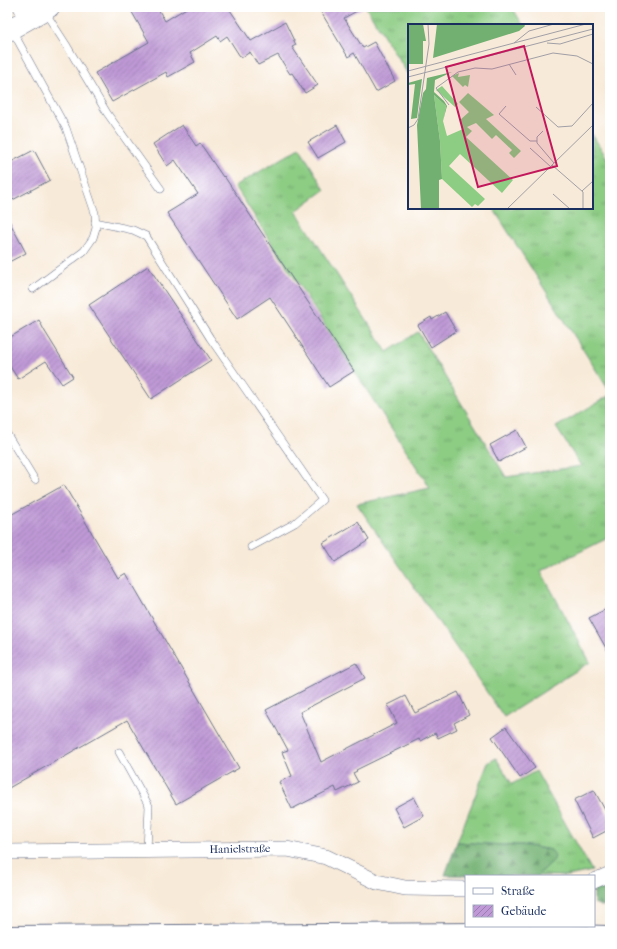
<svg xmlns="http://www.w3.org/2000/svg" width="617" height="949" viewBox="0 0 617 949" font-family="'IM FELL French Canon',serif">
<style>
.grass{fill:url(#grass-tufts);stroke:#547e70}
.forest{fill:url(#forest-firs);stroke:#467068}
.building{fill:url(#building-hatch)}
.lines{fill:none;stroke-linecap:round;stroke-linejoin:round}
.service-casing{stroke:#687089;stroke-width:8}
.minor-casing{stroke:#687089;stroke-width:16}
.secondary-casing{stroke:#687089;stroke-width:22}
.motorway-casing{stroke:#687089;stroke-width:24}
.service{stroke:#fff;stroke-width:7}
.minor{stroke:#fff;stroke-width:15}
.secondary{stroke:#fff;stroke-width:21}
.motorway{stroke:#fff;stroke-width:22}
.labels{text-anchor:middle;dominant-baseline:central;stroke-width:3.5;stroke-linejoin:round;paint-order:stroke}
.street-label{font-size:11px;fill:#1b2f5e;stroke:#fff}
.inset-road{fill:none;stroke:#a09fa7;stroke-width:1}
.view{fill:#c2185b;fill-opacity:0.15;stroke:#c2185b;stroke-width:2}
.inset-edge{fill:none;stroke:#1b2f5e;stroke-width:2}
</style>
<defs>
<pattern id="grass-tufts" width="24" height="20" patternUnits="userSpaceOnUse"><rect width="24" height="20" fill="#8ccc83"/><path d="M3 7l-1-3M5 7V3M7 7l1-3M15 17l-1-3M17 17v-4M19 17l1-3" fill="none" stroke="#72a66e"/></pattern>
<pattern id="forest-firs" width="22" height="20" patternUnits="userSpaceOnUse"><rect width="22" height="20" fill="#71b071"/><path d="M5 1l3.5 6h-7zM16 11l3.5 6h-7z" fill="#5c9060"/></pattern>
<pattern id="building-hatch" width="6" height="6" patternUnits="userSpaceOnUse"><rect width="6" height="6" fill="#bf99d6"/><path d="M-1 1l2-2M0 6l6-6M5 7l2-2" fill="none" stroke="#9a7db1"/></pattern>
</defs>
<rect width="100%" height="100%" fill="#fff"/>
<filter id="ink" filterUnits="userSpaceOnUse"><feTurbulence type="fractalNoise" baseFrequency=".025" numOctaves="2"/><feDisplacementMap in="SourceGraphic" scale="8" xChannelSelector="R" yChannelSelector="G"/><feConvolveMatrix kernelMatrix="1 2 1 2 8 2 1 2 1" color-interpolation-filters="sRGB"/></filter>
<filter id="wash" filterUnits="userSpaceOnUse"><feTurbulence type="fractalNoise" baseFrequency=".012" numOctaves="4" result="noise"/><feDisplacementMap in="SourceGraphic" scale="16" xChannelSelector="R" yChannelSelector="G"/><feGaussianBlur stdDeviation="0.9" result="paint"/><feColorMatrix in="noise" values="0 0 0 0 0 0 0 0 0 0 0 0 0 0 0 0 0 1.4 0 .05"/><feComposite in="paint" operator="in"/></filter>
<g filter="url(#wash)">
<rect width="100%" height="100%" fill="#f8ead8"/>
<!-- grass -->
<g class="grass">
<path d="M 366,7 L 512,7 L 523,25 L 409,25 L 409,76 Z"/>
<path d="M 592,134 L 610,163 L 610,392 L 493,208 L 592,208 Z"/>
<path d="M 300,148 L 325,190 L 296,211 L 387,352 L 418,332 L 506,477 L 581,466 L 556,427 L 610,395 L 610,537 L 541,571 L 590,662 L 504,717 L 357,504 L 430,488 L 235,186 Z"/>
<path d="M 496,758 L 512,784 L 536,771 L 592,871 L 568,876 L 537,876 L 544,869 L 551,850 L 522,845 L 503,845 L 457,842 L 488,763 Z"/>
</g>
<!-- forest -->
<g class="forest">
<path d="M 457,842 L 503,845 L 522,845 L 551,850 L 555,855 L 554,860 L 537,876 L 445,875 Z"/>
<path d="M 598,884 L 610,885 L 610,905 L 601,906 L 594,903 L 594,886 Z"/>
</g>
<g id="blocks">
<!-- building -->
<g class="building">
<path d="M 129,7 L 157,7 L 165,21 L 188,7 L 228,7 L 251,41 L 285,22 L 296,45 L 292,47 L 318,85 L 305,93 L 292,73 L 290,74 L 278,55 L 258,65 L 250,52 L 241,58 L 227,36 L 220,41 L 217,36 L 190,53 L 195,62 L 168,77 L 166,72 L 112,102 L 95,73 L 149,42 Z"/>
<path d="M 318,7 L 364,7 L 344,18 L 363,48 L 374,42 L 395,81 L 376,92 L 354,53 L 348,57 Z"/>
<path d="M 182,125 L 196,146 L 200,143 L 223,177 L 224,176 L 354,371 L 329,387 L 270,297 L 237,319 L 167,213 L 198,194 L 175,160 L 167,166 L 153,144 Z"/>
<path d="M 337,125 L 346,142 L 318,158 L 308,142 Z"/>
<path d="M 34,150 L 50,180 L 7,203 L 7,164 Z"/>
<path d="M 7,217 L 26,253 L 7,263 Z"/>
<path d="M 148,266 L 211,360 L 151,399 L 89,305 Z"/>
<path d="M 445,312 L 456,331 L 431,347 L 418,325 L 431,317 L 432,320 Z"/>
<path d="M 39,320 L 44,330 L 73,377 L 62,384 L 46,361 L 18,379 L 7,362 L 7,339 Z"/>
<path d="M 517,430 L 526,447 L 499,462 L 490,445 Z"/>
<path d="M 64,485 L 118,578 L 126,573 L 239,768 L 176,804 L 127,720 L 7,789 L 7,517 Z"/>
<path d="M 358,522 L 369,540 L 335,562 L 323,543 Z"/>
<path d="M 610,607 L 610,655 L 589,618 Z"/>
<path d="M 356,663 L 365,678 L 300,712 L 321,762 L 397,723 L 388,705 L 406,696 L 415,713 L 458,692 L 469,715 L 454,723 L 457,729 L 438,738 L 435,733 L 420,741 L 419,739 L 356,770 L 357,771 L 353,773 L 358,782 L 337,792 L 335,787 L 292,809 L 279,782 L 292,776 L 282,752 L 288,750 L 266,710 Z"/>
<path d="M 506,727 L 535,768 L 520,778 L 492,737 Z"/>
<path d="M 594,790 L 610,819 L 610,829 L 593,838 L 574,800 Z"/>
<path d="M 414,797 L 424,816 L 404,827 L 394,808 Z"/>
</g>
</g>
</g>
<g filter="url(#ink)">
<use href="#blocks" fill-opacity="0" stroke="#687089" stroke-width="1"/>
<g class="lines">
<!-- service casing -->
<g class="service-casing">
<g id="service">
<path d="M 45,12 L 67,46 L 107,113 L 161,189"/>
<path d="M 12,30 L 66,128 L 95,213 L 96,228 L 93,238 L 84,251 L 33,289"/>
<path d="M 95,222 L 133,230 L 146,236 L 210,338 L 322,500 L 295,523 L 251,547"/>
<path d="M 7,434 L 35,480"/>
<path d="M 119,752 L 149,806 L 147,850"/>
</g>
</g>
<!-- minor casing -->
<g class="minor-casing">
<g id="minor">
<path d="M 21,7 L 28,19"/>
<path d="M 7,852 L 287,849 L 326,857 L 377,882 L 405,888 L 466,889"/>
<path d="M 594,881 L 610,874"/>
</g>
</g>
<!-- secondary casing -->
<g class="secondary-casing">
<path id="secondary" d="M 7,31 L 49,7"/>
</g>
<!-- motorway casing -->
<g class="motorway-casing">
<path id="motorway" d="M 7,937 L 486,934 L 610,937"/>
</g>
<!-- service -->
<use href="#service" class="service"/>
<!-- minor -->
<use href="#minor" class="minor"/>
<!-- secondary -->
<use href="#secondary" class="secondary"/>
<!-- motorway -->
<use href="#motorway" class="motorway"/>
</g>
</g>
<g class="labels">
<!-- street labels -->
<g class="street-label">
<text transform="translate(240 849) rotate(-1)">Hanielstraße</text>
</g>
</g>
<!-- overview -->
<g transform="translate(408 24)">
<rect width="185" height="185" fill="#f8ead8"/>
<path d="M 51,49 L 50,53 L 62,51 L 60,63 L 57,61 L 55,63 L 44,52 ZM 34,62 L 50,80 L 47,83 L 28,66 ZM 60,69 L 86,91 L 78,95 L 113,127 L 106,134 L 101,129 L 104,126 L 88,111 L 84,115 L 68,99 L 59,103 L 64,107 L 58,113 L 105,156 L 94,169 L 52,130 L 41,142 L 77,175 L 70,182 L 67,180 L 64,183 L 34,155 L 32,117 L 26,71 L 38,82 L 35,97 L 39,112 L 55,105 L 52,96 L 61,88 L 51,78 Z" fill="#8ccc83"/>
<path d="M 0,0 L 15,0 L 18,17 L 15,17 L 15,40 L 0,40 ZM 29,0 L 116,0 L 117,2 L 111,7 L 25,34 ZM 44,48 L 27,56 L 26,68 L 36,77 L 39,82 L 35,97 L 38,82 L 26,71 L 32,117 L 34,155 L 31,156 L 31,185 L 13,185 L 9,101 L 15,69 L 18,65 L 19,54 ZM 14,55 L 9,94 L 3,95 L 7,60 L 0,61 L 0,59 Z" fill="#71b071"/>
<path class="inset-road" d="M 121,7 L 146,0M 106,19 L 121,7M 139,19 L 152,20M 152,20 L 185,10M 101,40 L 108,51M 0,47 L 178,0M 0,53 L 185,5M 41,81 L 28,64 L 50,48 L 67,44 L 84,45 L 145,29 L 169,32 L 185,40M 98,82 L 91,90 L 122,117 L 129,117M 128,83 L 150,103 L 164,102 L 185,79M 0,104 L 6,101 L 10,95 L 21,20 L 20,0M 135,107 L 129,113 L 129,119 L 146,139M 122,124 L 143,143M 144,141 L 175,168 L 175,185M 174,167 L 185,157M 145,170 L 162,185M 99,185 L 185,101"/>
<path class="view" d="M 116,22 L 149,142 L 70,163 L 38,43 Z"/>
<rect width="185" height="185" class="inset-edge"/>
</g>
<!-- margin -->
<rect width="617" height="949" fill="none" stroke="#fff" stroke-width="24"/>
<!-- legend -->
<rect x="465" y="875" width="130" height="52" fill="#ffffff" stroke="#a4acbf"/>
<rect x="473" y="888" width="20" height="6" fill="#ffffff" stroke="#a4acbf"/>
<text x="501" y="895" font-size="12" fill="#1b2f5e">Straße</text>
<rect x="473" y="905" width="20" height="12" fill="url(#building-hatch)" stroke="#a4acbf"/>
<text x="501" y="915" font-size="12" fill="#1b2f5e">Gebäude</text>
</svg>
